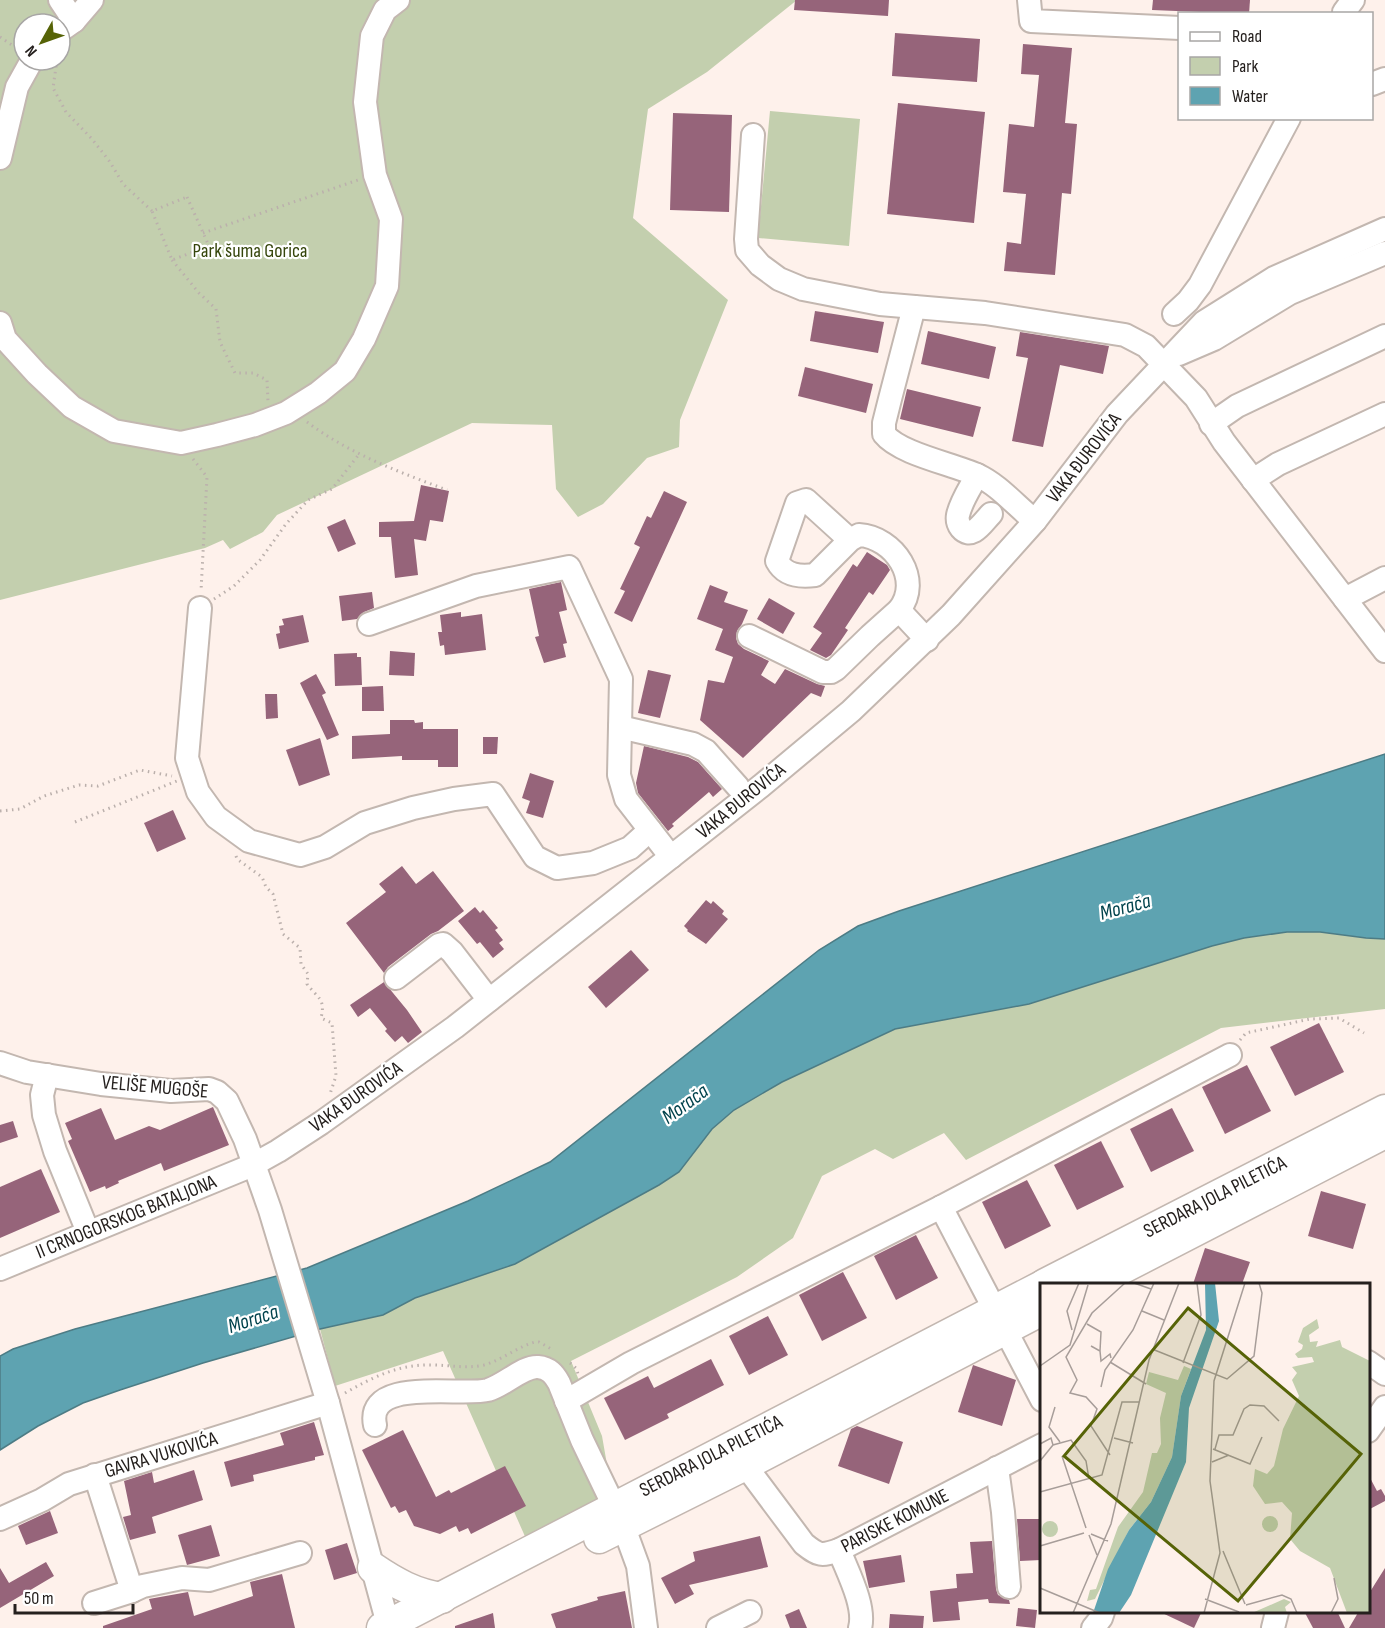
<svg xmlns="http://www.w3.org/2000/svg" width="1385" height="1628" viewBox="0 0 1385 1628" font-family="'Sofia Sans Condensed',sans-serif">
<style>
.green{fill:#c3cfae;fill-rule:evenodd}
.water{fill:#5ea3b1;stroke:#4d7c85;stroke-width:1.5}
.building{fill:#96647a}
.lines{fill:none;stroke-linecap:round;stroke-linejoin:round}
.minor-casing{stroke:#c3b7b0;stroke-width:26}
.major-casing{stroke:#c3b7b0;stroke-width:33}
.path{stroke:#bbb0ac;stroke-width:3;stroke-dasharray:1.5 4.5;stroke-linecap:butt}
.minor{stroke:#fff;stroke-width:22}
.major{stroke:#fff;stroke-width:30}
.labels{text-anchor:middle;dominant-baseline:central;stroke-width:4.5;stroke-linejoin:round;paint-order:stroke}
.park-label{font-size:20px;fill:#35450b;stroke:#fff}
.street-label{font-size:20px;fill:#25201e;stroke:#fff}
.water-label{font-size:21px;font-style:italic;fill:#00424c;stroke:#fff}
.inset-road{fill:none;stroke:#a79d99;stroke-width:1.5}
.view{fill:#566307;fill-opacity:0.15;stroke:#566307;stroke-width:3}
.inset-edge{fill:none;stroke:#25201e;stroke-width:3}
</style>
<rect width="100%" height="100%" fill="#fef1eb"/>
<!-- green -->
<g class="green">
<path d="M 0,0 L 797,0 L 707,72 L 648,109 L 633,218 L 728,300 L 680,420 L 679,447 L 647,458 L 603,504 L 578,517 L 556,489 L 552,425 L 472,423 L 277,515 L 263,532 L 230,549 L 223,540 L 205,548 L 0,600 ZM 24,24 L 60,24 L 60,60 L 24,60 Z"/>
<path d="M 770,111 L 860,119 L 849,246 L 758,238 Z"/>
<path d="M 1287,932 L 1320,932 L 1366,938 L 1385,939 L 1385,1009 L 1221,1028 L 966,1160 L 944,1133 L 893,1159 L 875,1149 L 822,1176 L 793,1238 L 737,1277 L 571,1361 L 602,1436 L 615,1510 L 531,1550 L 443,1351 L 335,1386 L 320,1329 L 383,1315 L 415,1298 L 515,1264 L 659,1185 L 679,1172 L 712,1129 L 734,1110 L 782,1082 L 895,1029 L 1029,1004 L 1212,946 L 1244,938 Z"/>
</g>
<!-- water -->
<path class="water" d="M 1385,754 L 1385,939 L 1366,938 L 1320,932 L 1287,932 L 1244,938 L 1212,946 L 1029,1004 L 895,1029 L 782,1082 L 734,1110 L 712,1129 L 679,1172 L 659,1185 L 515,1264 L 415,1298 L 383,1315 L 320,1329 L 203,1363 L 120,1390 L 83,1403 L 38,1426 L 0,1450 L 0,1356 L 13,1349 L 75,1329 L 307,1268 L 468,1201 L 550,1162 L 819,950 L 858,926 L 899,911 Z"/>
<!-- building -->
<g class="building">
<path d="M 795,0 L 889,0 L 888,16 L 794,10 Z"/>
<path d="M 1153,0 L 1250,0 L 1249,14 L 1152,10 Z"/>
<path d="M 895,33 L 980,39 L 977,82 L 892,76 Z"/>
<path d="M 1023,44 L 1072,48 L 1065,123 L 1077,124 L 1071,194 L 1062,193 L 1055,275 L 1004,271 L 1007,242 L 1021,244 L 1026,194 L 1003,192 L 1009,124 L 1034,127 L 1039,75 L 1021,74 Z"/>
<path d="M 898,103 L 985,112 L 974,223 L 887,214 Z"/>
<path d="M 673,113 L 732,115 L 729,212 L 670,210 Z"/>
<path d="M 815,311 L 884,322 L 878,353 L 810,341 Z"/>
<path d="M 928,331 L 996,347 L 989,379 L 921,364 Z"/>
<path d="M 1020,332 L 1109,346 L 1103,374 L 1060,365 L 1043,447 L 1012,441 L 1028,358 L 1016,356 Z"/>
<path d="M 805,367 L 873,384 L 866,413 L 798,396 Z"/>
<path d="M 907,389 L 981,407 L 973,437 L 900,419 Z"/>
<path d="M 421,485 L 449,491 L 443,522 L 430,520 L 426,541 L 414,539 L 418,575 L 395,578 L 391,537 L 379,537 L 379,522 L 414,521 Z"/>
<path d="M 664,491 L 687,502 L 632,622 L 614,613 L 625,591 L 620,589 L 640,547 L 634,544 L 647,516 L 651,518 Z"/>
<path d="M 345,519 L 356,544 L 338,552 L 327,527 Z"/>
<path d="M 867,552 L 887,565 L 890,570 L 873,595 L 869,592 L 845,628 L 848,630 L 831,655 L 826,658 L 810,650 L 822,633 L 813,627 L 853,564 L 857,567 Z"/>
<path d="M 561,582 L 567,610 L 559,612 L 567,643 L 563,644 L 566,657 L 544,663 L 535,637 L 539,636 L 529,589 Z"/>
<path d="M 710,585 L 728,592 L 724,602 L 748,610 L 742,624 L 737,631 L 736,638 L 738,644 L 744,649 L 769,661 L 761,675 L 775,684 L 785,669 L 817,684 L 825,686 L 821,697 L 811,693 L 743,758 L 700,720 L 708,680 L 724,683 L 733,657 L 715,650 L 723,629 L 697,619 Z"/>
<path d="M 372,592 L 374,608 L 364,612 L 357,619 L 342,621 L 339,596 Z"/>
<path d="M 769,598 L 795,613 L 783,634 L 757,619 Z"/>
<path d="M 461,612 L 461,617 L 482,614 L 486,650 L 445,655 L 444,645 L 440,646 L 438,632 L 442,632 L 440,615 Z"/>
<path d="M 303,615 L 309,642 L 279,649 L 276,634 L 280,633 L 279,626 L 284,625 L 282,619 Z"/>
<path d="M 390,651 L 415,653 L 414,676 L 389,675 Z"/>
<path d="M 357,653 L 357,657 L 361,657 L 362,685 L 335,686 L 334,654 Z"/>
<path d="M 648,670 L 671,675 L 660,718 L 638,713 Z"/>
<path d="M 316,674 L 326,693 L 322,695 L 339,735 L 327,740 L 300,683 Z"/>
<path d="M 383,686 L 384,711 L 362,711 L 362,687 Z"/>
<path d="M 265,694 L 277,694 L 278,718 L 266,719 Z"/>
<path d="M 390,720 L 414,720 L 415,723 L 423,722 L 423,729 L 458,729 L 458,767 L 438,767 L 438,760 L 402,760 L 402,756 L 352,759 L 352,736 L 390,734 Z"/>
<path d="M 483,737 L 498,737 L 497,754 L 483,754 Z"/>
<path d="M 320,738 L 330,775 L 299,786 L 286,750 Z"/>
<path d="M 644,746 L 688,757 L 698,762 L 722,789 L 713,797 L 709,792 L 672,824 L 674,826 L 668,831 L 638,793 L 636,783 Z"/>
<path d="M 530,773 L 554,781 L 543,818 L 526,813 L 530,801 L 522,798 Z"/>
<path d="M 173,810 L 186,839 L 157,852 L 144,823 Z"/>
<path d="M 402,866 L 416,884 L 433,871 L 464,911 L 438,931 L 431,934 L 388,967 L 384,973 L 346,923 L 386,892 L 379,884 Z"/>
<path d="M 706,900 L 711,904 L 713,901 L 724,911 L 722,914 L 728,919 L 706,944 L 687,931 L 688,930 L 684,926 Z"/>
<path d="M 475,907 L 480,913 L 483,910 L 498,928 L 495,930 L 503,940 L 499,943 L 504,949 L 493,958 L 480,942 L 477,944 L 458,921 Z"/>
<path d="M 631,950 L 649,970 L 606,1008 L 588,987 Z"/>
<path d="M 384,982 L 407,1010 L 422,1032 L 408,1043 L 402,1036 L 395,1042 L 385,1031 L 387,1029 L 370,1008 L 358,1017 L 350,1005 Z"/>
<path d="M 1319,1023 L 1344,1072 L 1295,1096 L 1270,1047 Z"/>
<path d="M 1247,1065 L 1271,1111 L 1225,1134 L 1202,1087 Z"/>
<path d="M 213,1107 L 229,1145 L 164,1171 L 161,1163 L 118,1181 L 119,1183 L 106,1189 L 105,1186 L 90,1192 L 68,1141 L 72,1139 L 65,1123 L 101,1108 L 115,1140 L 149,1126 L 160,1130 Z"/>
<path d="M 1172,1108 L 1194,1151 L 1151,1172 L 1130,1129 Z"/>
<path d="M 13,1121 L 18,1137 L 0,1143 L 0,1125 Z"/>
<path d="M 1101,1141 L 1124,1187 L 1077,1210 L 1054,1165 Z"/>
<path d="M 41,1169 L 60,1212 L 0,1238 L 0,1187 Z"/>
<path d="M 1027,1180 L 1051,1226 L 1005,1249 L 982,1202 Z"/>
<path d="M 1321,1191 L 1366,1204 L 1353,1249 L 1308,1236 Z"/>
<path d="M 916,1235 L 938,1278 L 896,1300 L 874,1256 Z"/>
<path d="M 1205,1248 L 1250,1262 L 1242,1284 L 1193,1284 Z"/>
<path d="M 843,1272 L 867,1318 L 822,1341 L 799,1295 Z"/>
<path d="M 768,1316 L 788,1355 L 749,1375 L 729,1336 Z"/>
<path d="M 711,1359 L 724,1385 L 667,1414 L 669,1418 L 625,1440 L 604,1398 L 648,1376 L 654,1388 Z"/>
<path d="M 973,1365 L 1016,1380 L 1002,1426 L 958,1412 Z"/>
<path d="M 314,1422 L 324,1455 L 315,1457 L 315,1460 L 253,1475 L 254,1481 L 231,1487 L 224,1462 L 284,1445 L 280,1433 Z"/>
<path d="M 857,1426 L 903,1442 L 889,1484 L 838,1466 L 851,1429 Z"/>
<path d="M 403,1430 L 436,1497 L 449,1490 L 451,1493 L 505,1466 L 526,1506 L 471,1534 L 468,1528 L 459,1532 L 456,1526 L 440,1534 L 414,1526 L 406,1510 L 399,1513 L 395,1506 L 391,1508 L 362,1450 Z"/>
<path d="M 194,1470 L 203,1500 L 152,1517 L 156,1533 L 130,1540 L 123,1517 L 131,1515 L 124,1481 L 152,1472 L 154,1483 Z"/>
<path d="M 1368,1474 L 1377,1491 L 1381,1489 L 1385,1496 L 1385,1501 L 1368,1510 Z"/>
<path d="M 50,1511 L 58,1533 L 26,1545 L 18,1526 Z"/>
<path d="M 1017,1519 L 1041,1519 L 1041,1560 L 1020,1561 Z"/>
<path d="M 211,1525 L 220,1556 L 187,1565 L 178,1535 Z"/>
<path d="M 760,1536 L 768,1567 L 689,1585 L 694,1594 L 675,1604 L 661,1578 L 695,1561 L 693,1552 Z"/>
<path d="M 992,1541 L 996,1589 L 998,1595 L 1009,1600 L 1010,1604 L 989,1603 L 988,1599 L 958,1602 L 960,1620 L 933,1622 L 930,1591 L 957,1588 L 956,1574 L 973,1573 L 970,1542 Z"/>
<path d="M 347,1543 L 357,1573 L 334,1580 L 325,1550 Z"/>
<path d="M 901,1555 L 905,1582 L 869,1588 L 863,1561 Z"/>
<path d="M 46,1562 L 54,1576 L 0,1608 L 0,1568 L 9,1583 Z"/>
<path d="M 1385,1568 L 1385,1628 L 1349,1628 L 1359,1611 L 1368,1611 L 1368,1595 Z"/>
<path d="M 282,1574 L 295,1628 L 103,1628 L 103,1626 L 152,1609 L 149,1599 L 188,1592 L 194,1616 L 253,1596 L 250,1582 Z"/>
<path d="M 625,1591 L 632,1628 L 556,1628 L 551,1614 L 598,1600 L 597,1597 Z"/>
<path d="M 1018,1608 L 1037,1610 L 1035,1628 L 1016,1626 Z"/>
<path d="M 799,1609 L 807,1628 L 790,1628 L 785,1615 Z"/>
<path d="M 1158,1611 L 1202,1611 L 1194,1628 Z"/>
<path d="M 1304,1611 L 1337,1611 L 1345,1628 L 1313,1628 Z"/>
<path d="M 493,1613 L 495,1628 L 455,1628 L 455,1626 Z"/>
<path d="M 890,1614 L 924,1616 L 923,1628 L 889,1628 Z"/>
</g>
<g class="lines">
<!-- minor casing -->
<g class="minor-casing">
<g id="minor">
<path d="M 60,0 L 74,21"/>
<path d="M 1029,0 L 1031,21 L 1180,28"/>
<path d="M 1344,12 L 1353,0"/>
<path d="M 60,31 L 74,21 L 92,0"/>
<path d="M 1372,84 L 1385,79"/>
<path d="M 753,135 L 746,239 L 747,250 L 760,265 L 779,279 L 803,289 L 880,304 L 985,313 L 1125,335 L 1146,346 L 1196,398 L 1224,442 L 1385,651"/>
<path d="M 0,158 L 17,87 L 32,60"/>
<path d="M 914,307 L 890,399 L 884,423 L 884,434 C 900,454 953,464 977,475 C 999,485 1015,505 1035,521"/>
<path d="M 1174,314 L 1188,301 L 1200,285 L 1289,118"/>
<path d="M 0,323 L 5,339 L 37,374 L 72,407 L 114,431 L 181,443 L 217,435 L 255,425 L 286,413 L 318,393 L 345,371 L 364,339 L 387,286 L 391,219 L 375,175 L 365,102 L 372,36 L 385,10 L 398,0"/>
<path d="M 1179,354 L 1214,339 L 1290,293 L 1385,253"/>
<path d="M 1211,424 L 1237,406 L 1385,336"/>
<path d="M 977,475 C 971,487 961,501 958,515 C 957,520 958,524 961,528 C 972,541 983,522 991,514"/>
<path d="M 1253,480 L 1278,464 L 1385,414"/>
<path d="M 850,540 L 806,500 L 797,503 L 777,561 C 785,576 800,577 815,575 L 850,540 L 859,535 C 894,537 923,580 899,610"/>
<path d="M 1345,599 L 1385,578"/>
<path d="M 200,608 L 187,758 L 198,792 L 216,817 L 249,841 L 300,855 L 325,847 L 365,823 L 413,808 L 454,799 L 493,794 L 535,857 L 557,868 L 593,863 L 630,848 L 650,830"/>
<path d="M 369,624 L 476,586 L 569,567 L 621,679 L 619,775 L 626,799 L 671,857"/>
<path d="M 749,636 L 823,672 L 831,672 L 836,669 L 870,636 L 899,610 L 927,640"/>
<path d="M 620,727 L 693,744 L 706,751 L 738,787"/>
<path d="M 396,978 L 439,945 L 443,944 L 452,952 L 489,1000"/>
<path d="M 0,1063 L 27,1072 L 101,1084 L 171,1091 L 209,1089 L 217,1092 L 227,1101 L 245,1139 L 270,1210 L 328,1403 L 389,1628"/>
<path d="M 47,1075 L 42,1095 L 44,1115 L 55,1151 L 88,1232"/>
<path d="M 941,1207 L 1042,1400"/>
<path d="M 0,1269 L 253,1165 L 278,1151 L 321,1123 L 455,1027 L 761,786 L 851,711 L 951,615 L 1035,521 L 1117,414 L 1204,322 L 1274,278 L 1385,229"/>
<path d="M 1368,1362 L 1385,1374"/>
<path d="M 566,1401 L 631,1363 L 941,1207 L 1230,1055"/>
<path d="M 375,1425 C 365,1376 462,1397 488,1390 C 505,1385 523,1366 538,1367 C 549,1368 554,1374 559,1383 L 582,1440 L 623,1525 L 638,1566 L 646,1628"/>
<path d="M 1368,1431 L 1385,1407"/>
<path d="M 745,1465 L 804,1544 C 819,1556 821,1556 839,1550 L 1042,1445"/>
<path d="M 997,1468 L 1003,1512 L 1009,1587"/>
<path d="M 95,1475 L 132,1591 L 143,1586 L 182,1578 L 209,1580 L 300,1553"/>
<path d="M 0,1519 L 42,1500 L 69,1484 L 328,1403"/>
<path d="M 839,1550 C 847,1571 866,1606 860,1628"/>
<path d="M 94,1603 L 132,1591"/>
<path d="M 718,1628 L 750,1612"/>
<path d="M 1093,1628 L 1101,1618 L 1103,1612"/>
<path d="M 1273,1628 L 1277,1612"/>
</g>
</g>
<!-- major casing -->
<g class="major-casing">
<g id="major">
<path d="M 1045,1284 L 1385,1110"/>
<path d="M 1092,1284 L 1385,1133"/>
<path d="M 599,1538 L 745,1465 L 1042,1310"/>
<path d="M 373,1568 C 395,1583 415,1594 442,1598"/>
<path d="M 382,1628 L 1042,1286"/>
</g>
</g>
<!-- path -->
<g class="path">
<path d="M 0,37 L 18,49"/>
<path d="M 57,60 L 53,88 L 66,112 L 92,139 L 110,162 L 123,184 L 152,211"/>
<path d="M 187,197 L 209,246 L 172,260 L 152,211 Z"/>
<path d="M 203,233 L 358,180"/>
<path d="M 172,260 L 199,293 L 216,309 L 220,342 L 235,373 L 253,373 L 267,380 L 268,402"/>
<path d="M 307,422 C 348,453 399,472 447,490"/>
<path d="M 193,459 L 207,477 L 201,591"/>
<path d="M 214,599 L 234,586 L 260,560 L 286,524 L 308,500 L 332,489 L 360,453"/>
<path d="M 0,811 L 20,809 L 44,796 L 79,785 L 98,786 L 140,770 L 172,776"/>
<path d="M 75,822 L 177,781"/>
<path d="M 236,856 L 237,859 L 262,877 L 266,887 L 273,894 L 283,934 L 300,948 L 301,964 L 308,974 L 307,984 C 317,998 326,998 321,1018 L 332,1023 L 336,1076 L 330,1094"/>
<path d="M 1240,1040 L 1246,1033 L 1310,1019 L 1339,1018 L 1364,1033"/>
<path d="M 570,1363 L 576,1368 L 578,1374"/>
<path d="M 345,1393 C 373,1377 399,1364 432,1365 C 450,1365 466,1369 484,1365 C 502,1360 517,1347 535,1342 L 539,1342 L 553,1350"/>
</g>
<!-- minor -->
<use href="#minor" class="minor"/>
<!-- major -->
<use href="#major" class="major"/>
</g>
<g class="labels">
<!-- park labels -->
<g class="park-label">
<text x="250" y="251">Park šuma Gorica</text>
</g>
<!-- street labels -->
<g class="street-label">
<text transform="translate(1084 458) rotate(-52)">VAKA ĐUROVIĆA</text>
<text transform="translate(741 801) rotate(-39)">VAKA ĐUROVIĆA</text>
<text transform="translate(155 1087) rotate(5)">VELIŠE MUGOŠE</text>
<text transform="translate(356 1097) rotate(-35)">VAKA ĐUROVIĆA</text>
<text transform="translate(1215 1197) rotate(-27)">SERDARA JOLA PILETIĆA</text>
<text transform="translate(126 1217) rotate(-22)">II CRNOGORSKOG BATALJONA</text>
<text transform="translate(161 1455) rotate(-17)">GAVRA VUKOVIĆA</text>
<text transform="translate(711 1456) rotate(-27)">SERDARA JOLA PILETIĆA</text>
<text transform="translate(895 1521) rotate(-27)">PARISKE KOMUNE</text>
</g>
<!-- water labels -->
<g class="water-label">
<text transform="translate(1125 907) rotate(-15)">Morača</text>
<text transform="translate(685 1104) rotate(-36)">Morača</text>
<text transform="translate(253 1319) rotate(-18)">Morača</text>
</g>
</g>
<!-- overview -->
<g transform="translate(1040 1283)">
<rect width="330" height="330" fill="#fef1eb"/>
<path d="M 277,36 L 279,45 L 269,52 L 270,59 L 278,58 L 276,64 L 300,57 L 302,64 L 330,78 L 330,330 L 307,330 L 290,285 L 260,268 L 250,256 L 252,230 L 242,219 L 225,221 L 213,203 L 215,186 L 227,191 L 234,183 L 243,146 L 259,113 L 252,97 L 257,90 L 252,84 L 274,79 L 272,74 L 258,75 L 255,71 L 262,66 L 263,62 L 258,59 L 263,45 ZM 144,83 L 151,86 L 141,113 L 132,174 L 111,219 L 89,247 L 55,316 L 47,318 L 50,307 L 56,306 L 78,244 L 103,209 L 112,170 L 117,170 L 121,161 L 120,135 L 126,110 L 106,101 L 109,89 L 138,97 ZM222 241a8 8 0 1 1 16 0a8 8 0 1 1-16 0ZM2 246a8 8 0 1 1 16 0a8 8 0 1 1-16 0ZM 244,316 L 251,319 L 245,324 L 247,330 L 212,330 Z" fill="#c3cfae"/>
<path d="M 165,0 L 175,0 L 179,38 L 149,125 L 146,179 L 91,312 L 79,330 L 53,330 L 68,286 L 89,247 L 111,219 L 132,174 L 141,113 L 166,47 Z" fill="#5ea3b1"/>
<path class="inset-road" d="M 94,0 L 111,6M 102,28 L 124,37M 47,41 L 61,49 L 60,68M 32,47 L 27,28 L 39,0M 51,63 L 60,68 L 61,78 L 70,71 L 71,75M 112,66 L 187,96 L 214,73 L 222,10 L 219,0M 70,79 L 106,101M 143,80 L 161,32 L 157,0M 0,83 L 30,62 L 48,2M 61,104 L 65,87 L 93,47 L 114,0M 15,124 L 9,144 L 20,159M 74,155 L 93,160M 0,161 L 11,155 L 13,162M 173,166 L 210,181 L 222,154M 175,166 L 179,152 L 193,152 L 204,126 L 210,122 L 224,123 L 239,138M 70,172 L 51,143 L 57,126 L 46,114 L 30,110 L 37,97 L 26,74 L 52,30 L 85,0M 22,173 L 46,245M 0,178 L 13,162 L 31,157 L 46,178 L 49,196M 172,179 L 189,172M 0,209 L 62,192 L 82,119 L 99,119M 51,251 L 68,258M 49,252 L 57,272M 0,263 L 44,250M 183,268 L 205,321M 0,305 L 60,330M 165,316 L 199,329M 206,322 L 242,312 L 251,316 L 257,330M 33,330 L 71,241 L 109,77 L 139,0M 164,330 L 180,270 L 170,198 L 174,98 L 205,0M 291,330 L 298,316 L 294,295"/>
<path class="view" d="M 148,25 L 321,171 L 198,318 L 24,173 Z"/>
<rect width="330" height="330" class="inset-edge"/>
</g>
<!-- legend -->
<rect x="1178" y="12" width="195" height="108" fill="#ffffff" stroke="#a8a6a5" stroke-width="1.5"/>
<rect x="1190" y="32" width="30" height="9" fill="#ffffff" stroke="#a8a6a5" stroke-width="1.5"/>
<text x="1232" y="42" font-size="18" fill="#25201e">Road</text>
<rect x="1190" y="57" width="30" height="18" fill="#c3cfae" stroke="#a8a6a5" stroke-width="1.5"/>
<text x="1232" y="72" font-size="18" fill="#25201e">Park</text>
<rect x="1190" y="87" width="30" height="18" fill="#5ea3b1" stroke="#a8a6a5" stroke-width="1.5"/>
<text x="1232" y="102" font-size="18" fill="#25201e">Water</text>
<!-- north arrow -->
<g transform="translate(42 42) rotate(230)"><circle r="28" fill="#ffffff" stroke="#a8a6a5" stroke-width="1.5"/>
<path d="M0-4.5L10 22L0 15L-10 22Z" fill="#566307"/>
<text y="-9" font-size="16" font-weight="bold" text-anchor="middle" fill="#25201e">N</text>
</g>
<!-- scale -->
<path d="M15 1604v9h118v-9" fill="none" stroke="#25201e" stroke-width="3"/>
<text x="24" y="1604" font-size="18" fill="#25201e" stroke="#ffffff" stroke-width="4.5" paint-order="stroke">50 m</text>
</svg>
